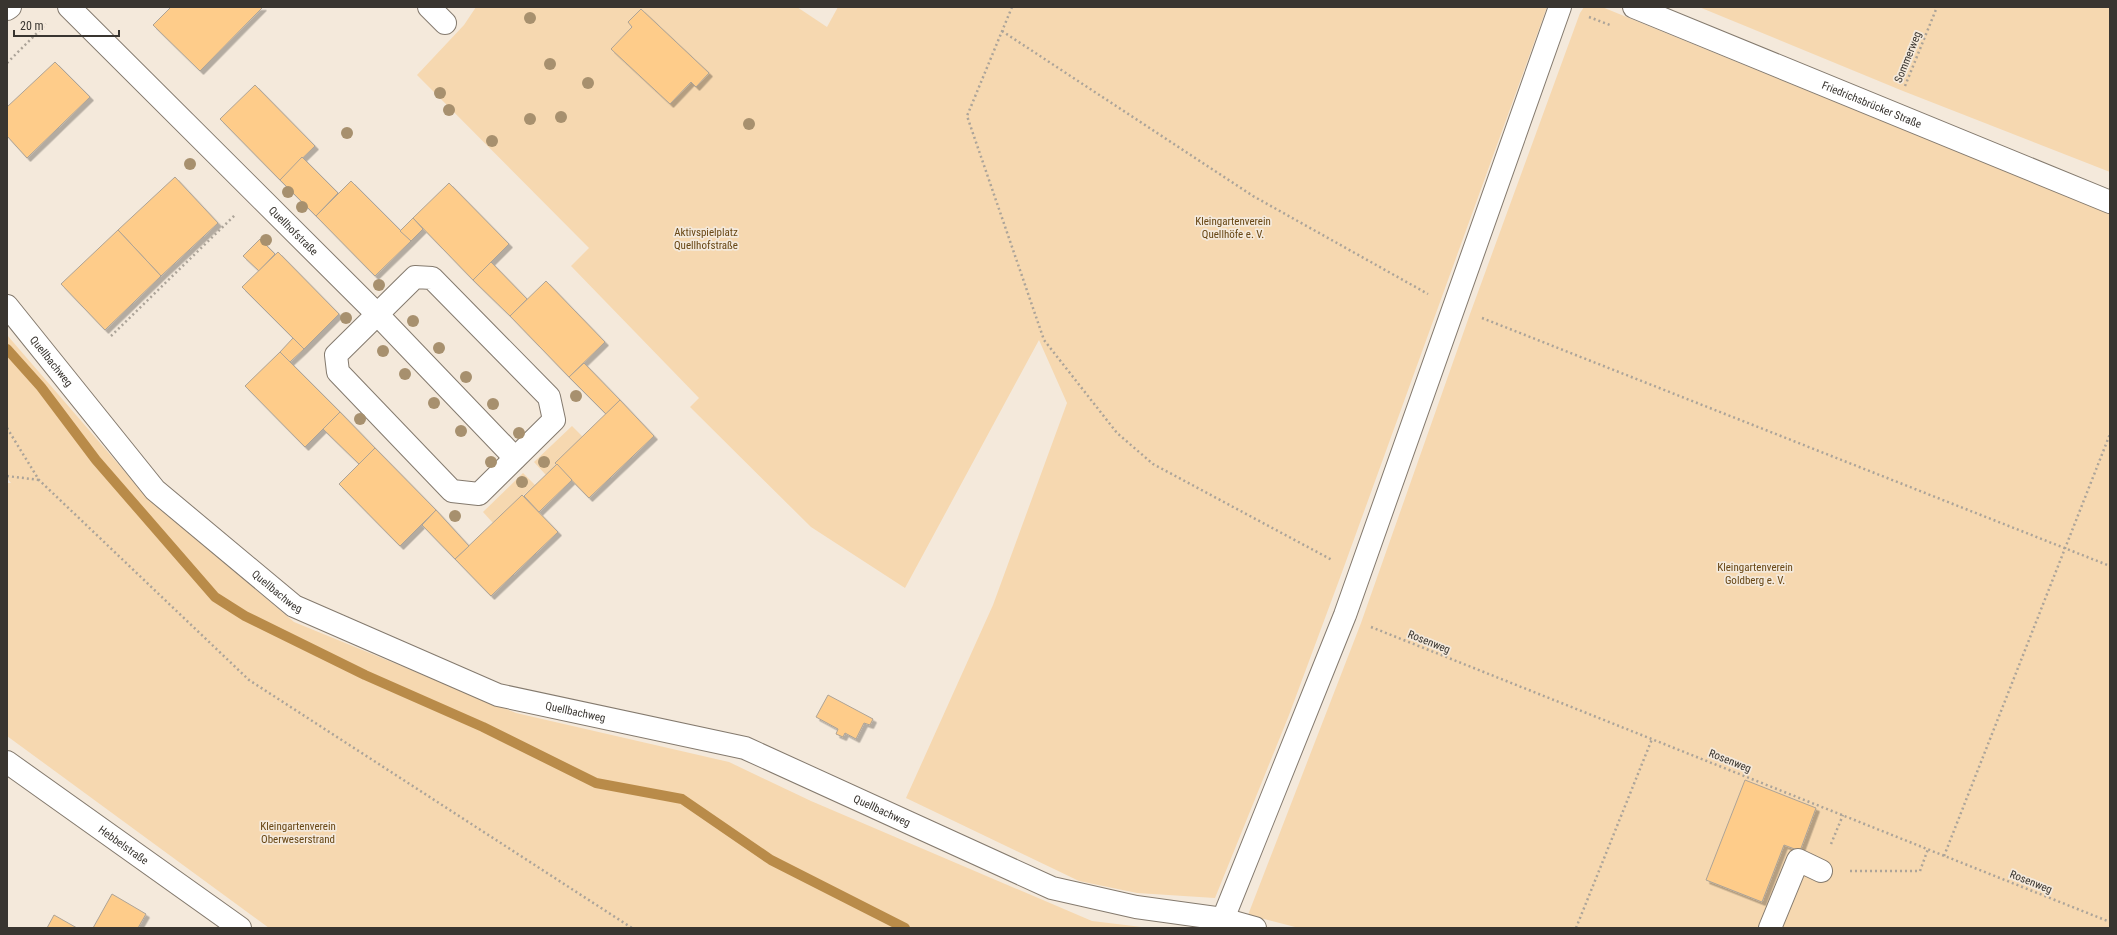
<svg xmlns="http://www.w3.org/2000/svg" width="2117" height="935" viewBox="0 0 2117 935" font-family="'Roboto Condensed',sans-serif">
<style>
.green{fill:#f6d8b0}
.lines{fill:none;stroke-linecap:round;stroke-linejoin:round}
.stream{stroke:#b98b49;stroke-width:10}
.building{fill:#fecc8a;stroke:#ada396;filter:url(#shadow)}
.minor-casing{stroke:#847a6e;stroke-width:24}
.path{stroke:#aca499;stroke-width:2.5;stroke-dasharray:2 3;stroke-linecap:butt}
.minor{stroke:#fff;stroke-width:22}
.tree{fill:#a7906e}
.labels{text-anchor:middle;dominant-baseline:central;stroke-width:3.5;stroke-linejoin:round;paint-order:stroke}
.street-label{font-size:11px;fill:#393530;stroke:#f4e9db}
.park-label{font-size:11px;fill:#684715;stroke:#f4e9db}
</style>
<defs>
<filter id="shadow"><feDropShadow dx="3.5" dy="3.5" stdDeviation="0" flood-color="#0004"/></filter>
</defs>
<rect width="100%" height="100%" fill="#f4e9db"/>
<!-- green -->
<g class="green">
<path d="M 476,7 L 797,7 L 827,27 L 838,7 L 1547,7 L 1341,575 L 1289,715 L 1215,898 L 1137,893 L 1079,881 L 906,798 L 993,605 L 1067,403 L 1039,340 L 905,588 L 811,527 L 690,407 L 699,398 L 571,266 L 589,248 L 417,75 L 464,25 Z"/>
<path d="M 1584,7 L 1602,7 L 2110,214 L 2110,928 L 1299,928 L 1248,915 L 1361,623 L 1470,314 L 1580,13 Z"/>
<path d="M 1699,7 L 2110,7 L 2110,172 L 1903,91 Z"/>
<path d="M 7,335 L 145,495 L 294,622 L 516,713 L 729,762 L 811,801 L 1092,921 L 1150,928 L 269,928 L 7,736 L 7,483 L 11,483 L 7,478 Z"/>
<path d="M 572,426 L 583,437 L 555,463 L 557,464 L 546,475 L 534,462 Z"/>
<path d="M 523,473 L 535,485 L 493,523 L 483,512 Z"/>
</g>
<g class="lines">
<!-- stream -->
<path class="stream" d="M 7,349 L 41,387 L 96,460 L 215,597 L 245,616 L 365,675 L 483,727 L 596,783 L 682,799 L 771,860 L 905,928"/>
</g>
<!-- building -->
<g class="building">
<path d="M 171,7 L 263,7 L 200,71 L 153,25 Z"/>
<path d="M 641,9 L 709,73 L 696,87 L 691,82 L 670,104 L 611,49 L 632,27 L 628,22 Z"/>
<path d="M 55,62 L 90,97 L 27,158 L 7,136 L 7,107 Z"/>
<path d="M 255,85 L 315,146 L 280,180 L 220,119 Z"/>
<path d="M 302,157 L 338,193 L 316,216 L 280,180 Z"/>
<path d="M 175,177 L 218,223 L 161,276 L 118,230 Z"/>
<path d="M 351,181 L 411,241 L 375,276 L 316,216 Z"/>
<path d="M 449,183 L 509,244 L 473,280 L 413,218 Z"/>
<path d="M 413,218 L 423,229 L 411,241 L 400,231 Z"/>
<path d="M 118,230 L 161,276 L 105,330 L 61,284 Z"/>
<path d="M 260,239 L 275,254 L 259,271 L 243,256 Z"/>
<path d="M 278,252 L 339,314 L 304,349 L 242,287 Z"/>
<path d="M 491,262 L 527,299 L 510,316 L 473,280 Z"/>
<path d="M 546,281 L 605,342 L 569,377 L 510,316 Z"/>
<path d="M 293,338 L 304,349 L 290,362 L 280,352 Z"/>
<path d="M 280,352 L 340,412 L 305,447 L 245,386 Z"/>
<path d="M 584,363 L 620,400 L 606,414 L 569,377 Z"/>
<path d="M 620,400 L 654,436 L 589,498 L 555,463 Z"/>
<path d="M 340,412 L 375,448 L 359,464 L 323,429 Z"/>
<path d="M 375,448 L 436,510 L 400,546 L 339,484 Z"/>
<path d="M 557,464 L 572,480 L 539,512 L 524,496 Z"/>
<path d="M 522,495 L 558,532 L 491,596 L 455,559 Z"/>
<path d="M 436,510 L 469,546 L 455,559 L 422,525 Z"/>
<path d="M 828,695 L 873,719 L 870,725 L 864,723 L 856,739 L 845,733 L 843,737 L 836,734 L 838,729 L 816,717 Z"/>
<path d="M 1745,780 L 1816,808 L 1800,851 L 1784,845 L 1762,902 L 1706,880 Z"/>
<path d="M 112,894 L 146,914 L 138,928 L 93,928 Z"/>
<path d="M 54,915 L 77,928 L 47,928 Z"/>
</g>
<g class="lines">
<!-- minor casing -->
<g class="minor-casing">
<g id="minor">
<path id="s1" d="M 69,7 L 377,314 L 515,458"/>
<path d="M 429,7 L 445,23"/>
<path id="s2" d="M 1634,7 L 2110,202"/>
<path d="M 7,9 L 10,7"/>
<path d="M 415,277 L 432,278 L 549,397 L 554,420 L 479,494 L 452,491 L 338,372 L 336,355 Z"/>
<path id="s3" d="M 7,306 L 155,490 L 294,606 L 498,695 L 745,748 L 1052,888 L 1136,907 L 1223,919 L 1255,928"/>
<path id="s4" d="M 7,762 L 240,928"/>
<path d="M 1223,919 L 1345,615 L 1560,7"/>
<path d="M 1770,928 L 1798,860 L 1821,871"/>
</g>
</g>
<!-- path -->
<g class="path">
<path d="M 1012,7 L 967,116 L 1044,340 L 1117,433 L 1153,464 L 1332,560"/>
<path d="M 1589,17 L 1610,25"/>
<path d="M 1002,31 L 1253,196 L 1428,294"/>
<path d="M 7,63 L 46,24"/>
<path d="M 1905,86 L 1937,7"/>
<path d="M 1482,318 L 2110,566"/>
<path d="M 111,336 L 236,214"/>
<path d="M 7,428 L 39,480 L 249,680 L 632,928"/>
<path d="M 7,476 L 39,480"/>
<path d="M 1371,627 L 2110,922"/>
<path d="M 1831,844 L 1843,815"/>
<path d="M 1944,856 L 2110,434"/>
<path d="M 1850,871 L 1920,871 L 1928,849"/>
<path d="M 1576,928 L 1652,739"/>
</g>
<!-- minor -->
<use href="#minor" class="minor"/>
</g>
<!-- trees -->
<g class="tree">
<circle cx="530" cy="18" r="6"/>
<circle cx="550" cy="64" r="6"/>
<circle cx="588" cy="83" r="6"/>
<circle cx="440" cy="93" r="6"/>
<circle cx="449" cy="110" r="6"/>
<circle cx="561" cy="117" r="6"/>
<circle cx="530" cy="119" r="6"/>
<circle cx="749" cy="124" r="6"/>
<circle cx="347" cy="133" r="6"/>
<circle cx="492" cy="141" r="6"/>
<circle cx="190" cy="164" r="6"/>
<circle cx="288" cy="192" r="6"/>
<circle cx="302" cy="207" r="6"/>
<circle cx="266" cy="240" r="6"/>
<circle cx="379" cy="285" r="6"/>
<circle cx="346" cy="318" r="6"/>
<circle cx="413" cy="321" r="6"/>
<circle cx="439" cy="348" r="6"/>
<circle cx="383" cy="351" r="6"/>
<circle cx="405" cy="374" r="6"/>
<circle cx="466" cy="377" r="6"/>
<circle cx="576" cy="396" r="6"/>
<circle cx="434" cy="403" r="6"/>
<circle cx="493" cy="404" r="6"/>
<circle cx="360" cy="419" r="6"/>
<circle cx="461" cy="431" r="6"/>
<circle cx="519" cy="433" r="6"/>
<circle cx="491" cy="462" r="6"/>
<circle cx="544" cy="462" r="6"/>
<circle cx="522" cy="482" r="6"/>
<circle cx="455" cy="516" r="6"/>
</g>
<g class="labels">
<!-- street labels -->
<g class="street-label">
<text transform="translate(1908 57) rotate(-68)">Sommerweg</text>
<text stroke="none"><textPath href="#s2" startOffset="257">Friedrichsbrücker Straße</textPath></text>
<text stroke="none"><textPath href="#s1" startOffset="317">Quellhofstraße</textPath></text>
<text stroke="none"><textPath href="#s3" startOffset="71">Quellbachweg</textPath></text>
<text stroke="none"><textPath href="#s3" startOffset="395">Quellbachweg</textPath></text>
<text transform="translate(1429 642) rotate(22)">Rosenweg</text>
<text stroke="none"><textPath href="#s3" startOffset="719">Quellbachweg</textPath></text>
<text transform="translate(1730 761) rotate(22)">Rosenweg</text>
<text stroke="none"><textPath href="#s3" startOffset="1043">Quellbachweg</textPath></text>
<text stroke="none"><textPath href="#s4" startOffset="143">Hebbelstraße</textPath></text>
<text transform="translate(2031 882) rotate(22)">Rosenweg</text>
</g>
<!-- park labels -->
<g class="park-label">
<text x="1233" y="221">Kleingartenverein<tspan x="1233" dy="13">Quellhöfe e. V.</tspan></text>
<text x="706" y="232">Aktivspielplatz<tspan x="706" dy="13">Quellhofstraße</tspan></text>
<text x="1755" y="567">Kleingartenverein<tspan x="1755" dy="13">Goldberg e. V.</tspan></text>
<text x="298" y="826">Kleingartenverein<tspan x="298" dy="13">Oberweserstrand</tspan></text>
</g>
</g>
<!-- border -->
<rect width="2117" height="935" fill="none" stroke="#393530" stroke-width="16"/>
<!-- scale -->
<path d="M14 30v6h105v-6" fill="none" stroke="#393530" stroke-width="2"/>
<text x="20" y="30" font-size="12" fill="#393530" stroke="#f4e9db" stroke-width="3" paint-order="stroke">20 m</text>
</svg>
